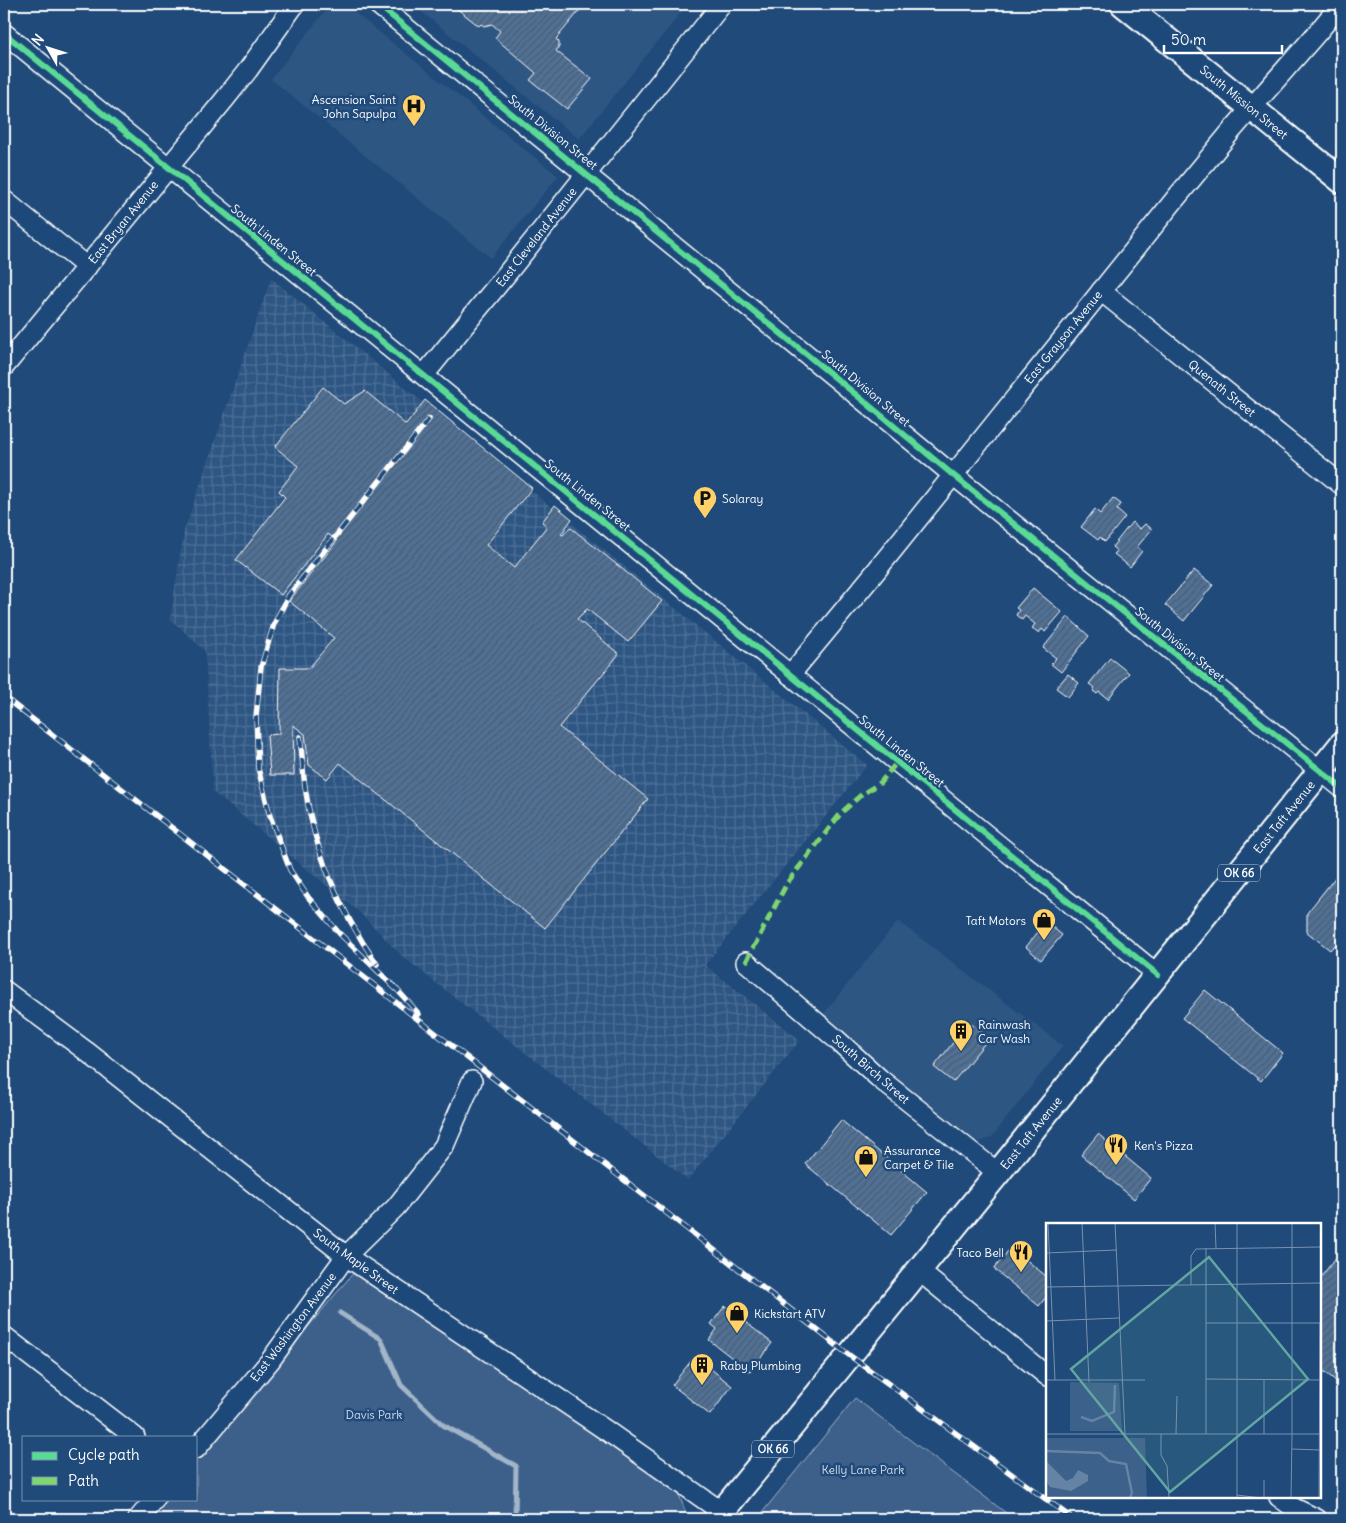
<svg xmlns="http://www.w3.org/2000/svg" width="1346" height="1523" viewBox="0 0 1346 1523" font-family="Delius,sans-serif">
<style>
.built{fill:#2e5683}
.industrial{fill:url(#industrial-grid)}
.green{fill:#3c618b;stroke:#9eb0c5}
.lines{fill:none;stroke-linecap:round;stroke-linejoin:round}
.stream{stroke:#a3b5c8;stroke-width:5}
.building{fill:url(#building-hatch);stroke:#fff}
.minor-casing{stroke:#fff;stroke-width:22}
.major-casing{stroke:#fff;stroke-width:28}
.minor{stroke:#1f4a7a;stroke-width:19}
.major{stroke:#1f4a7a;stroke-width:24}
.rail-casing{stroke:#fff;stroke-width:5.5}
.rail{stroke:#1f4a7a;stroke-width:4;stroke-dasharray:11;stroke-linecap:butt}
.quiet{stroke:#7fd670;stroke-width:5;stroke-dasharray:10 5;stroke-linecap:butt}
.cycleway-casing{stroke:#1f4a7a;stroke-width:9}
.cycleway{stroke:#5adb95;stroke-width:6}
.labels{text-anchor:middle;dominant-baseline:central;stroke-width:5;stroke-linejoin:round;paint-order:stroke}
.shield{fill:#1f4a7a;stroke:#bcc9d7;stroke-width:1}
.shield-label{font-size:11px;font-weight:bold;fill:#fff}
.poi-label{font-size:12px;fill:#fff;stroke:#1f4a7a;text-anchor:start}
.street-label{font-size:12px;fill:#fff;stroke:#1f4a7a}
.park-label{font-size:12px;fill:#d8dfe8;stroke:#1f4a7a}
.inset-river{fill:none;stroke:#6583a4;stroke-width:2.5}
.inset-road{fill:none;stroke:#7992af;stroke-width:1}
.view{fill:#63a6a1;fill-opacity:0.15;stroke:#63a6a1;stroke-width:2.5}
.inset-edge{fill:none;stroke:#fff;stroke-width:2.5}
</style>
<defs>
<pattern id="industrial-grid" width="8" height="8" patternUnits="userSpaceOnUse" patternTransform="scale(1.25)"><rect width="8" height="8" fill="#2e5683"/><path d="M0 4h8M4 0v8" fill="none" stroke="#4d6f96"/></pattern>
<pattern id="building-hatch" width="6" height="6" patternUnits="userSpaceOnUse" patternTransform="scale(1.25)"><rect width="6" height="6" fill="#507197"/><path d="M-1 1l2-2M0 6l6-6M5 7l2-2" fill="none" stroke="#4e5b6a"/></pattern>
</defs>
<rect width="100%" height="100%" fill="#1f4a7a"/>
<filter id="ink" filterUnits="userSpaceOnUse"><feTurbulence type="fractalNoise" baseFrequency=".02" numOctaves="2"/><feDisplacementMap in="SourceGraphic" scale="10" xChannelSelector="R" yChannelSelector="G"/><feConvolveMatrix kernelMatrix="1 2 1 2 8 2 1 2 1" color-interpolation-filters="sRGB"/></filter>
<g filter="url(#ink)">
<!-- built -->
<g class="built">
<path d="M 331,4 L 344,4 L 558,176 L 491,258 L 271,79 Z"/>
<path d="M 412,4 L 688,4 L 579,139 Z"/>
<path d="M 898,921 L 1063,1046 L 992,1137 L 980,1142 L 964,1135 L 821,1017 Z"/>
</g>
<!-- industrial -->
<path class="industrial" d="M 271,278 L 867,765 L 705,965 L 800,1040 L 688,1180 L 403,957 L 360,913 L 213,792 L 205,651 L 170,619 L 184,531 Z"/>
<!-- green -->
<g class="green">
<path d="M 354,1272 L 678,1492 L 686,1513 L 684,1519 L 147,1519 L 164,1499 L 196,1499 L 196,1461 Z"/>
<path d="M 855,1398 L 1014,1519 L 757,1519 Z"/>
</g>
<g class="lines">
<!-- stream -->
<path class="stream" d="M 340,1313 L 381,1339 L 401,1385 L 443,1425 L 516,1466 L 515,1519"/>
</g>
<!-- building -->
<g class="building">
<path d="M 451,4 L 585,4 L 556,39 L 559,42 L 559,47 L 556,51 L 592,79 L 567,109 L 530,80 L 536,73 L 495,38 L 500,31 L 492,24 L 484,26 L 481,24 L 479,26 Z"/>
<path d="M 323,387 L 344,404 L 365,391 L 406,425 L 425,400 L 532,488 L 486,545 L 514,568 L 547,526 L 542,522 L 555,505 L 572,519 L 561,534 L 563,535 L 570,527 L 662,601 L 628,642 L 587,609 L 577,619 L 619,654 L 559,727 L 648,799 L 545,928 L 340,763 L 327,779 L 309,765 L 305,734 L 293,725 L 294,775 L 270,775 L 267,735 L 279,734 L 280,668 L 309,668 L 334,638 L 289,601 L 337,541 L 328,534 L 281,595 L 236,560 L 285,497 L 279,491 L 298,466 L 275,447 Z"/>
<path d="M 1113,498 L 1121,504 L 1117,510 L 1125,517 L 1105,542 L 1100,537 L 1098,540 L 1081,527 L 1095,509 L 1100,514 Z"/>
<path d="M 1132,522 L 1140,529 L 1145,524 L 1152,529 L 1137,547 L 1142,551 L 1130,567 L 1114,554 L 1117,551 L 1112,547 Z"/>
<path d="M 1194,570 L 1213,585 L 1184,621 L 1165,605 Z"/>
<path d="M 1033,588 L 1062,612 L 1045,632 L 1042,629 L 1039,633 L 1032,628 L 1035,624 L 1025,616 L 1022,620 L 1016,615 L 1019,610 L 1016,608 Z"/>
<path d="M 1068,617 L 1089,636 L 1061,672 L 1051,664 L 1056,658 L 1043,648 Z"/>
<path d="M 1110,658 L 1129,673 L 1108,699 L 1099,692 L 1097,694 L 1093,691 L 1095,688 L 1089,684 Z"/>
<path d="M 1068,674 L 1079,683 L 1068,697 L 1056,688 Z"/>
<path d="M 1341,870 L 1342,871 L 1342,950 L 1335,945 L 1330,950 L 1307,932 L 1307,913 Z"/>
<path d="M 1046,922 L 1062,935 L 1041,960 L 1026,947 Z"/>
<path d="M 1205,990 L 1283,1053 L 1261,1081 L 1182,1018 Z"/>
<path d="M 969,1022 L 989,1038 L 953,1082 L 934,1067 Z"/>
<path d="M 841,1120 L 927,1192 L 891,1235 L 805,1164 Z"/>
<path d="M 1098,1134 L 1151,1178 L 1134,1199 L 1081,1155 Z"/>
<path d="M 1011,1247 L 1047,1277 L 1047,1296 L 1039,1306 L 994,1269 Z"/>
<path d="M 1342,1250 L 1342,1386 L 1320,1368 L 1320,1278 Z"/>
<path d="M 725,1306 L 772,1343 L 750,1372 L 709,1340 L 717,1329 L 711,1324 Z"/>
<path d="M 695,1356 L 732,1386 L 710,1415 L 672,1385 Z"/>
</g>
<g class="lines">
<!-- minor casing -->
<g class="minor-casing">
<g id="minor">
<path d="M 377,4 L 865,402 L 953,475 L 1342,788"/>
<path d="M 4,33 C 388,348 774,660 1158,975"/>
<path d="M 4,200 L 87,267"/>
<path d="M 1101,291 L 1342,485"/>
<path d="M 4,367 L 225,99 L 248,70 L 295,4"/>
<path d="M 424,375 L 505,276 L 722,4"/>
<path d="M 790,675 L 872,576 L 1176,198 L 1233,129 L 1317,33 L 1341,4"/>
<path d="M 746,962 L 836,1039 L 880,1079 L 998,1173"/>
<path d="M 4,990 L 86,1051 L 346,1256 L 607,1431 L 722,1512"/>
<path d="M 919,1271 L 1047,1376"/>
<path d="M 4,1336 L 135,1437"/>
<path d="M 196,1449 L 270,1361 L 346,1256 L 396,1207 L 444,1146 L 472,1081"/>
<path d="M 1279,1497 L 1294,1508 L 1317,1519"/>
<path d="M 138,1519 L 155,1499"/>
</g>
</g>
<!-- major casing -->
<g class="major-casing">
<g id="major">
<path d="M 1123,4 L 1342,181"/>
<path d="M 716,1519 L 998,1173 L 1342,744"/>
</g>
</g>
<!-- minor -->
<use href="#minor" class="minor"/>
<!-- major -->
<use href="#major" class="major"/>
<!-- rail casing -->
<g class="rail-casing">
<g id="rail">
<path d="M 4,697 L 849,1355 L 1073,1519"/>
<path d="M 300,737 C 302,754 303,771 305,787 C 314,851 340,911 377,964"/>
<path d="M 392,984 L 419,1014"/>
<path d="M 396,989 L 339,933 L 308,897 L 290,870 L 270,816 L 258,768 L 256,717 L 261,667 L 274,624 L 289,595 L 429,419"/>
</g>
</g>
<!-- rail -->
<use href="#rail" class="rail"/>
<!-- quiet -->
<path class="quiet" d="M 746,962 L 787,883 L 841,813 L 862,794 L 880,783 L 897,762"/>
<!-- cycleway casing -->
<g class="cycleway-casing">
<g id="cycleway">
<path d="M 377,4 L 865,402 L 953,475 L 1342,788"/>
<path d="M 4,33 C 388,348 774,660 1158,975"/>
</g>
</g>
<!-- cycleway -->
<use href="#cycleway" class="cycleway"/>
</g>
</g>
<!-- icons -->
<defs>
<g id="hospital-pin" transform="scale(1.25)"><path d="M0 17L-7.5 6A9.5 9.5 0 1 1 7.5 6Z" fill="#ffd166" stroke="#1f4a7a"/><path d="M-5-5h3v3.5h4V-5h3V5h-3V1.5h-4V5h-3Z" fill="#111"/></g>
<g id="parking-pin" transform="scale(1.25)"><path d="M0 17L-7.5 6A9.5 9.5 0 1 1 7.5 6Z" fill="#ffd166" stroke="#1f4a7a"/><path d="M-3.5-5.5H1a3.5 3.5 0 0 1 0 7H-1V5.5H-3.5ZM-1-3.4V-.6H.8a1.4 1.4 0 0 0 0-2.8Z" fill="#111"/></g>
<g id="shop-pin" transform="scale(1.25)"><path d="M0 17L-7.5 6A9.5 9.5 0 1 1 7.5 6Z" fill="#ffd166" stroke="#1f4a7a"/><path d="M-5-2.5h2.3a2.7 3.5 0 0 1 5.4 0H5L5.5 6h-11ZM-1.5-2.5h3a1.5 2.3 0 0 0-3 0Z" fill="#111"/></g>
<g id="building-pin" transform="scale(1.25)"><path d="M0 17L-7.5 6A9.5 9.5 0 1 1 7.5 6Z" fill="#ffd166" stroke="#1f4a7a"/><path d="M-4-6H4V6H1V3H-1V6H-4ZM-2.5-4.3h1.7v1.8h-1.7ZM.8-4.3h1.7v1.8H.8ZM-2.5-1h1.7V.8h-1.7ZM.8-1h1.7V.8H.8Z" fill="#111"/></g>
<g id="restaurant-pin" transform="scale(1.25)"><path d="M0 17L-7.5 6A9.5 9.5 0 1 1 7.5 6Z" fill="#ffd166" stroke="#1f4a7a"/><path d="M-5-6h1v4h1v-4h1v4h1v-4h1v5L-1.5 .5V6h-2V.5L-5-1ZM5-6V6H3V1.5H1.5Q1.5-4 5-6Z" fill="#111"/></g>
</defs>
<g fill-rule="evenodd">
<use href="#hospital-pin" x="414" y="106"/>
<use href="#parking-pin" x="705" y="498"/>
<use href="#shop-pin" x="1044" y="920"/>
<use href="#building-pin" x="961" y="1031"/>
<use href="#restaurant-pin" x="1116" y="1145"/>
<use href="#shop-pin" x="866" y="1157"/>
<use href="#restaurant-pin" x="1021" y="1252"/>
<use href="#shop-pin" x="737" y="1313"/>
<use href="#building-pin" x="702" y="1365"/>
</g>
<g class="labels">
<!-- shield labels -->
<g class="shield">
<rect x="1218" y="864.5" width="42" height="17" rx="4"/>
<rect x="752" y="1440.5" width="42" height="17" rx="4"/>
</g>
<g class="shield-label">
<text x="1239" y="873">OK 66</text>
<text x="773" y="1449">OK 66</text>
</g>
<!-- poi labels -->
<g class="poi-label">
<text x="396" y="99" text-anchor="end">Ascension Saint<tspan x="396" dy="14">John Sapulpa</tspan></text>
<text x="722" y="498">Solaray</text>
<text x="1026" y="920" text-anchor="end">Taft Motors</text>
<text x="978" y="1024">Rainwash<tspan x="978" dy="14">Car Wash</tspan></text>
<text x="1134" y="1145">Ken's Pizza</text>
<text x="884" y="1150">Assurance<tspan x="884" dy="14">Carpet &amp; Tile</tspan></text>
<text x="1004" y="1252" text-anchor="end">Taco Bell</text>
<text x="754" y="1313">Kickstart ATV</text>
<text x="720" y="1365">Raby Plumbing</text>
</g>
<!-- street labels -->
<g class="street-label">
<text transform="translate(1244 102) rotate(39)">South Mission Street</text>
<text transform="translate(553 132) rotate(39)">South Division Street</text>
<text transform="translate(123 222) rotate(-51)">East Bryan Avenue</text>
<text transform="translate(536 237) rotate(-52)">East Cleveland Avenue</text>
<text transform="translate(274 240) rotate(39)">South Linden Street</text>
<text transform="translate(1063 337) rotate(-51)">East Grayson Avenue</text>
<text transform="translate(866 388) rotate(40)">South Division Street</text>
<text transform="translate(1222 388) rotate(39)">Quenath Street</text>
<text transform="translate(588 495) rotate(39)">South Linden Street</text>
<text transform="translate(1180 644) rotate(39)">South Division Street</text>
<text transform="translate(902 751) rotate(39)">South Linden Street</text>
<text transform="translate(1284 817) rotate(-51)">East Taft Avenue</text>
<text transform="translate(871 1069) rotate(41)">South Birch Street</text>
<text transform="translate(1031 1133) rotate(-51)">East Taft Avenue</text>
<text transform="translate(356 1261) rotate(36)">South Maple Street</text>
<text transform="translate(293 1327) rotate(-53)">East Washington Avenue</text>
</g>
<!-- park labels -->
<g class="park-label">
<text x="374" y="1414">Davis Park</text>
<text x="863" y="1469">Kelly Lane Park</text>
</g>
</g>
<!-- overview -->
<g transform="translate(1046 1223)">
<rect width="275" height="275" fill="#1f4a7a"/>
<path d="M 24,159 L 73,160 L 76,208 L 24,208 ZM 0,215 L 99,215 L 101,275 L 0,275 Z" fill="#3c618b"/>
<path d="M 0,238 L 20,258 L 27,255 L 32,247 L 42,252 L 42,258 L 25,268 L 4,264 L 0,258 Z" fill="#6583a4"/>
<path class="inset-river" d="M 35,194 L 46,198 L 68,189 L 69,162M 0,228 L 54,230 L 63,238 L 80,241 L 86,270 L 84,275"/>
<path class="inset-road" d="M 2,0 L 9,157M 36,0 L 43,159M 69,0 L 79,211M 169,0 L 170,25M 191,0 L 191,275M 0,30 L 70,27M 145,62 L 145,33 L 150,26 L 275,24M 0,64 L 275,60M 0,98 L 73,95M 160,100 L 275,100M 160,156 L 274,157M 218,156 L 218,211M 0,157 L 99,157M 0,211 L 275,211M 115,211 L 115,232 L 121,243 L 123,275M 130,211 L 131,173M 160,211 L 160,25M 246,211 L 246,0M 246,226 L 274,227M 191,272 L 215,275M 218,275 L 218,257M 245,275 L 246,211M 273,275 L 274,100"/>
<path class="view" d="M 163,34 L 262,156 L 124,269 L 25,146 Z"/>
<rect width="275" height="275" class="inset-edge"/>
</g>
<!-- margin -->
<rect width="1346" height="1523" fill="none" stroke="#1f4a7a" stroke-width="20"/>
<rect x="10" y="10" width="1326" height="1503" fill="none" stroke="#fff" stroke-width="2" filter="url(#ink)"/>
<!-- legend -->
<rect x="22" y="1436" width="175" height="65" fill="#1f4a7a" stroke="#7992af"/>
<rect x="32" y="1452" width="25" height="8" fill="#5adb95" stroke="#7992af"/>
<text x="68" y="1460" font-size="15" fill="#ffffff">Cycle path</text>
<rect x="32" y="1477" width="25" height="8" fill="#7fd670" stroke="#7992af"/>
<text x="68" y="1486" font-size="15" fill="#ffffff">Path</text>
<!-- north arrow -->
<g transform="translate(48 48) rotate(309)" stroke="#1f4a7a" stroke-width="4" paint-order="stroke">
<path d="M0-4L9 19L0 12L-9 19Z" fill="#ffffff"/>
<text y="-8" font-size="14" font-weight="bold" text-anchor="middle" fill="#ffffff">N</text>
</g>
<!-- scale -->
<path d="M1164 45v8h118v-8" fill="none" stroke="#ffffff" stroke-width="2.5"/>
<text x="1171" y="45" font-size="15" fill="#ffffff" stroke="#1f4a7a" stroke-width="4" paint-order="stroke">50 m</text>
</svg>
